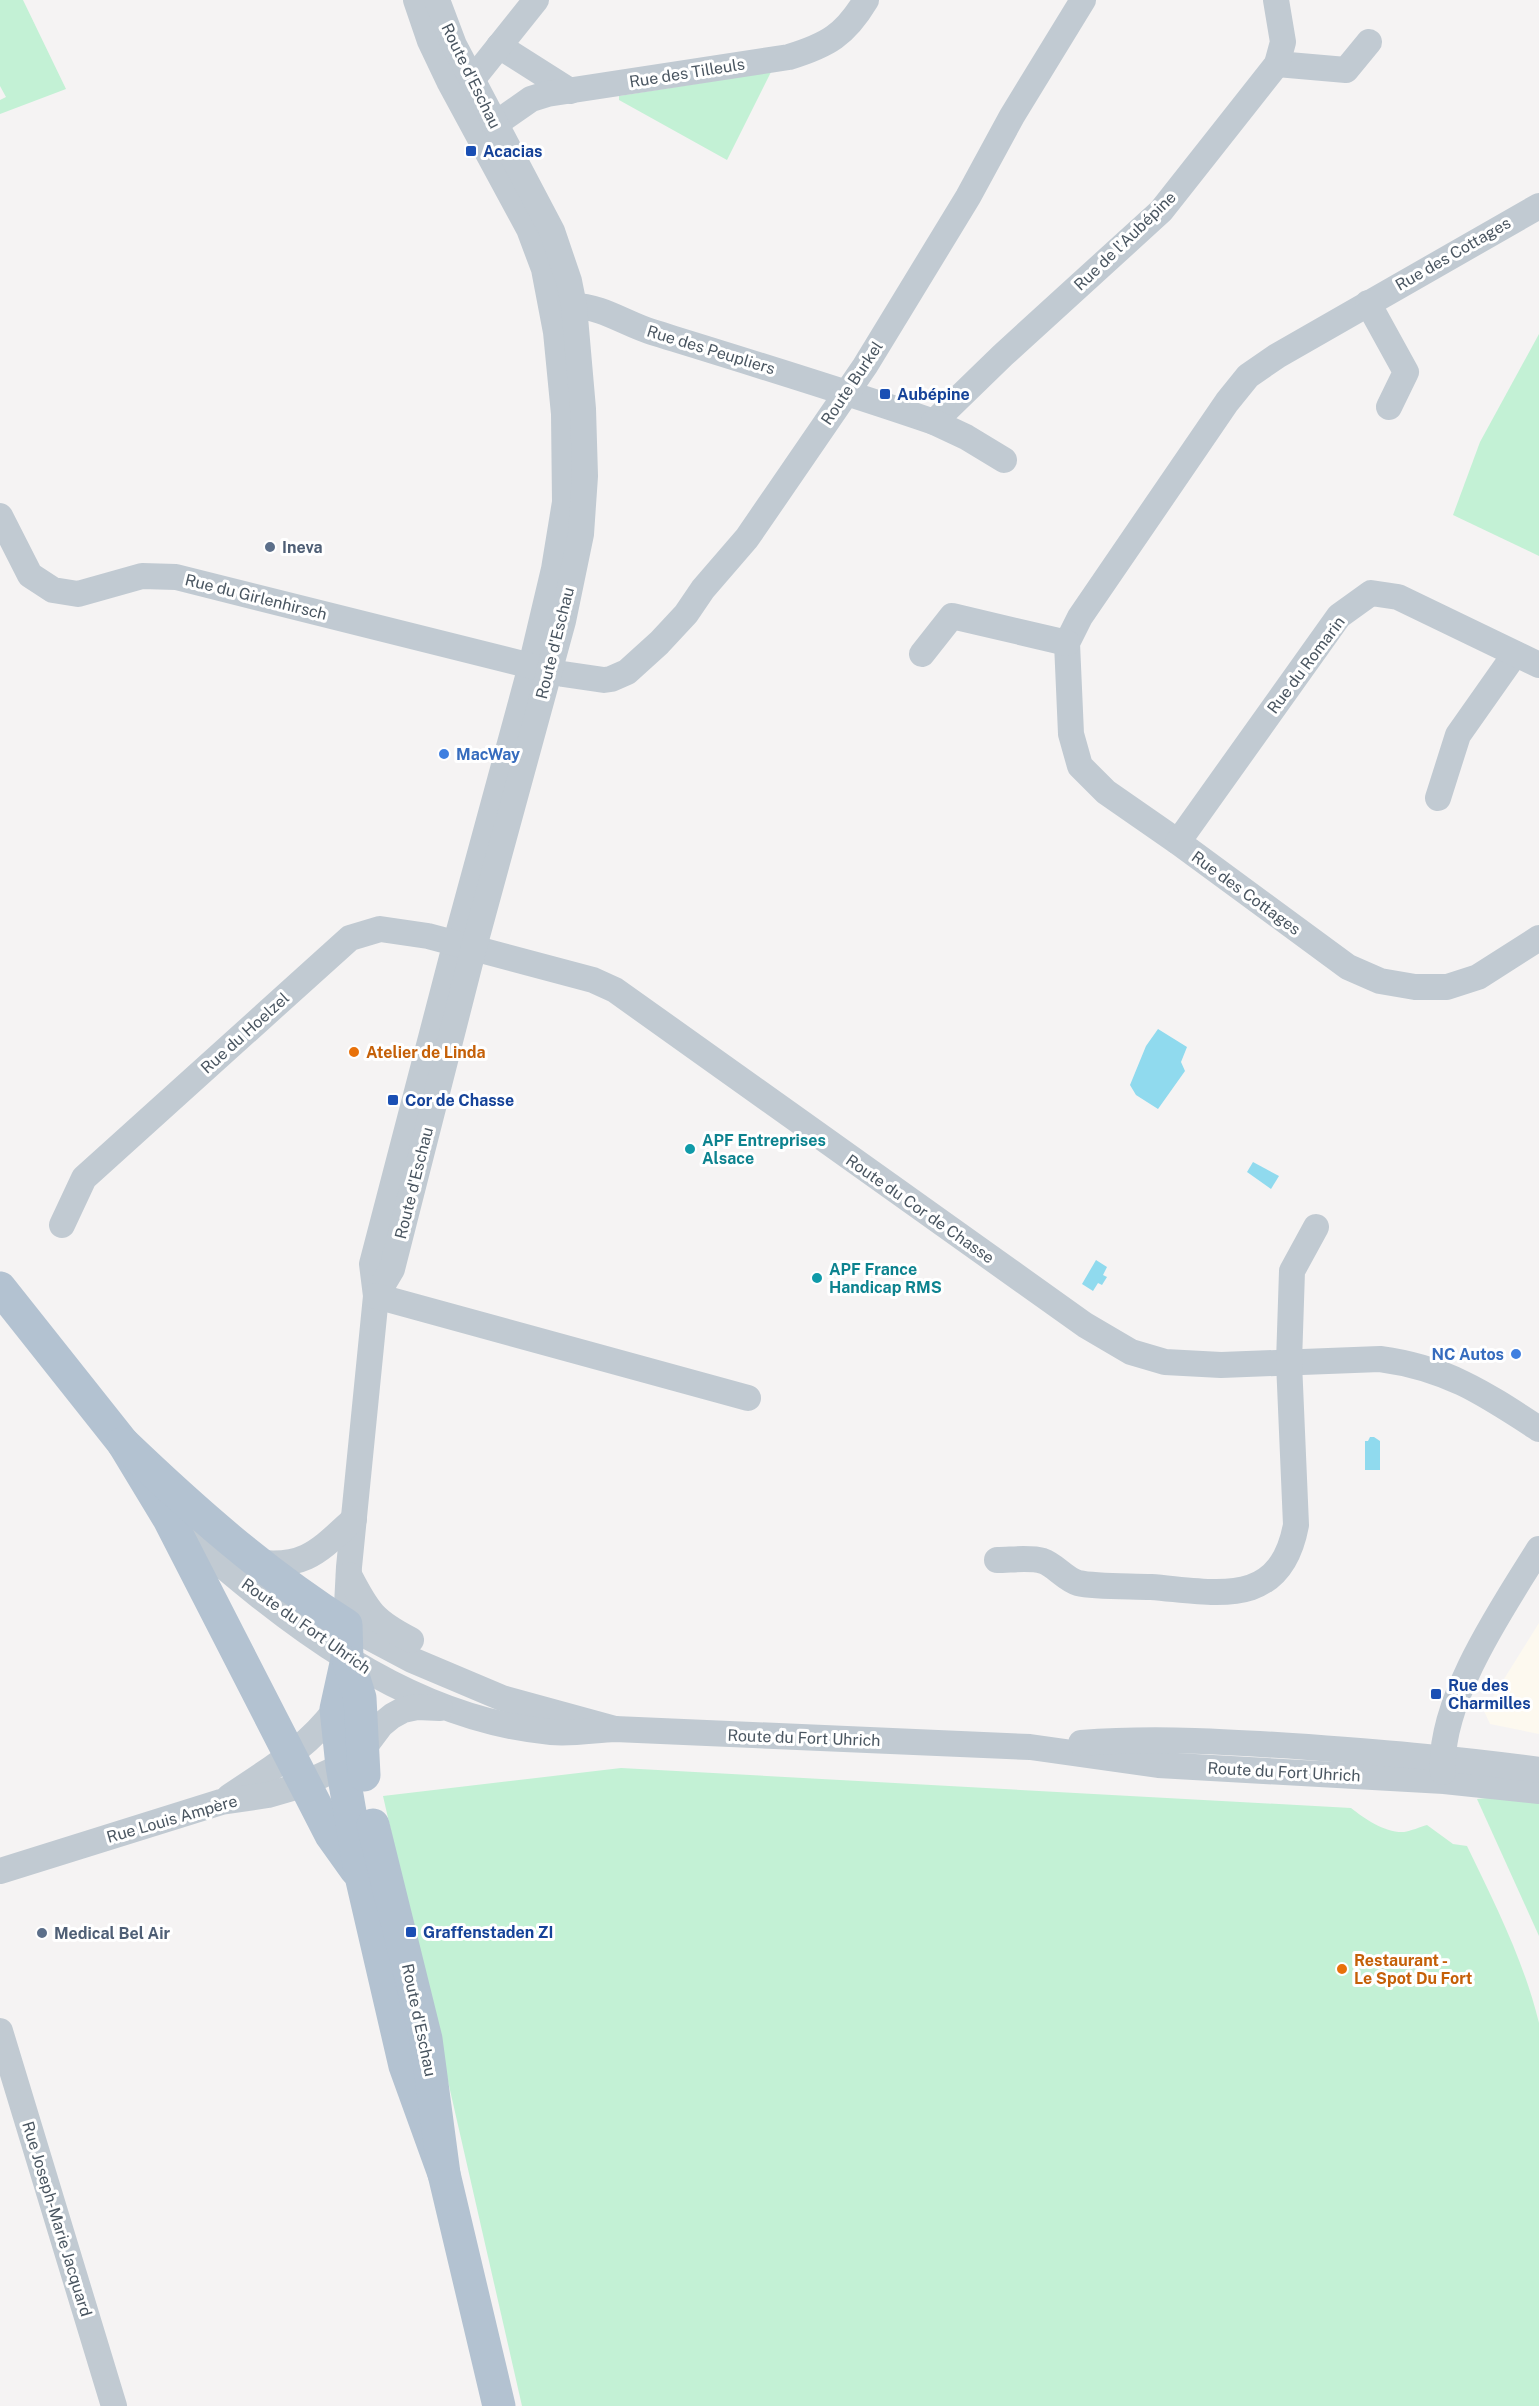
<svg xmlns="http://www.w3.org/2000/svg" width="1539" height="2406" viewBox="0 0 1539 2406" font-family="'Public Sans',sans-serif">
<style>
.commercial{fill:#fdf9ef}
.green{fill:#c3f1d5}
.water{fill:#90daee}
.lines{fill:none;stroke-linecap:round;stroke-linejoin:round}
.minor{stroke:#c1cad2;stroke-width:26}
.major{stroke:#b3c2d1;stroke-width:33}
.transit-dot{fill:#1a4fb4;stroke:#fff;stroke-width:2}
.service-dot{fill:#5c6f8a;stroke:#fff;stroke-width:2}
.shop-dot{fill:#3f7fe0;stroke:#fff;stroke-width:2}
.food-dot{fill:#e8710a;stroke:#fff;stroke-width:2}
.culture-dot{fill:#0f9aa8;stroke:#fff;stroke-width:2}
.labels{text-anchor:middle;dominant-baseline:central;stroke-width:6;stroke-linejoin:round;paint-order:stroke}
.street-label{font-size:16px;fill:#4a5661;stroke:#fff}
.transit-label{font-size:16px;font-weight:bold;fill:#164399;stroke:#fff;text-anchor:start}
.service-label{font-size:16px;font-weight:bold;fill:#4e5e75;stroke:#fff;text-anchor:start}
.shop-label{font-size:16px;font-weight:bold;fill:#366cbe;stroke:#fff;text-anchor:start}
.food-label{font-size:16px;font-weight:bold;fill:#c56008;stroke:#fff;text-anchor:start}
.culture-label{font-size:16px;font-weight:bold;fill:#0d838f;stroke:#fff;text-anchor:start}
</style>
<rect width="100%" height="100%" fill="#f5f3f3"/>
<!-- commercial -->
<path class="commercial" d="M 1539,1623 L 1539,1734 L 1490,1724 L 1484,1711 Z"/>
<!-- green -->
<g class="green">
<path d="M 0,0 L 23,0 L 66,89 L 0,114 L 0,100 L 6,97 L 0,86 Z"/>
<path d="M 771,72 L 727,160 L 619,100 L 619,96 Z"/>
<path d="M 1539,334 L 1539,556 L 1453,515 L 1480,442 Z"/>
<path d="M 621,1768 L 1351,1808 C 1365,1819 1385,1833 1404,1832 C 1411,1831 1420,1827 1427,1825 L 1453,1844 L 1467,1846 C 1495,1904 1524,1961 1539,2023 L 1539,2406 L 522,2406 L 383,1796 Z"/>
<path d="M 1517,1795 L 1539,1796 L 1539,1936 L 1477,1799 Z"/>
</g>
<!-- water -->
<g class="water">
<path d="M 1158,1029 L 1187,1047 L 1181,1062 L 1185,1071 L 1158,1109 L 1136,1095 L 1130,1085 L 1146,1046 Z"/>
<path d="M 1253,1162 L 1279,1176 L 1271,1189 L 1247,1172 Z"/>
<path d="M 1096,1260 L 1107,1267 L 1103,1275 L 1107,1277 L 1102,1285 L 1098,1283 L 1093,1291 L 1082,1284 Z"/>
<path d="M 1370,1437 L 1374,1437 L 1380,1441 L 1380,1470 L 1365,1470 L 1365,1441 L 1368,1441 Z"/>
</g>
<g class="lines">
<!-- minor -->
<g class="minor">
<path d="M 416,0 L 430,41 L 449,81 L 529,229 L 544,269 L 556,332 L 564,414 L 565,502 L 554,569 L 531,666 L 456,942 L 372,1264 L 376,1296 L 349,1567 L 346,1625 L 412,1660 L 502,1698 L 615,1729"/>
<path d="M 499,46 L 570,91"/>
<path d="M 1277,64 L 1346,70 L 1369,42"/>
<path d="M 472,80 L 536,0"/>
<path d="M 494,125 L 531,99 L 547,94 L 789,57 C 828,45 845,35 866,0"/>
<path d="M 1539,206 L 1277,356 L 1248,376 L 1227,402 L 1080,617 L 1067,643 L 1071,734 L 1080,766 L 1106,792 L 1178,842 L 1348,967 L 1380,981 L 1415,987 L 1447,987 L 1478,977 L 1539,938"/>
<path d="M 1368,303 L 1406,372 L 1389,407"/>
<path d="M 574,306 C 601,306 626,324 652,332 C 746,361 841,390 934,422 L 1003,355 L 1161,211 L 1277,64 L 1283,42 L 1276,0"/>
<path d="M 934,422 L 966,437 L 1004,460"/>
<path d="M 0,516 L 30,575 L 53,590 L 78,594 L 142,576 L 176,577 L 563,674 L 604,680 L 611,679 L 627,672 L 659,643 L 686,614 L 703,589 L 747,538 L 865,366 L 968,197 L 1012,116 L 1083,0"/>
<path d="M 922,654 L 952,616 L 1067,643"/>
<path d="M 1438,798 L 1458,735 L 1515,654"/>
<path d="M 1178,842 L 1339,616 L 1371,593 L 1398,597 L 1539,665"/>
<path d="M 62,1225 L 84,1178 L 350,938 L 380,929 L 428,936 L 593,980 L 615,990 L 1085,1325 L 1131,1352 L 1165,1362 L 1221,1365 L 1380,1359 C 1447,1368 1484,1393 1539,1429"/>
<path d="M 376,1296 L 392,1269 L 474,947 L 563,621 L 581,534 L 585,476 L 583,409 L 574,306 L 569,281 L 552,231 L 454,45 L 437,0"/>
<path d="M 376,1296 L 748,1398"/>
<path d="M 178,1527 C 283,1620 405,1719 551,1732 C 572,1734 594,1730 615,1729 L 1030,1747 L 1158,1765 L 1444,1781 L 1539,1791"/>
<path d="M 997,1560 C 1011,1560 1030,1557 1043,1561 C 1055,1565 1065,1579 1078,1583 C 1095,1587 1131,1586 1151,1587 C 1216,1592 1280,1610 1296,1525 L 1289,1362 L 1292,1271 L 1316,1227"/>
<path d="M 254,1562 C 305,1569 319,1551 354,1519"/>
<path d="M 349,1575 C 368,1612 374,1621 411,1640"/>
<path d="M 1081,1743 C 1156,1737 1233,1742 1308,1747 C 1386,1753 1462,1759 1539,1770"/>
<path d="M 1443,1772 C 1438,1702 1502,1608 1539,1549"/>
<path d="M 229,1797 C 270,1769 306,1749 336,1709"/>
<path d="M 0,1871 L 221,1802 L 268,1795 L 299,1786 L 342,1766 L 363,1749 L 381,1725 L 392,1716 L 403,1710 L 417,1707 L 440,1708"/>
<path d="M 0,2031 L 114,2406"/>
</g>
<!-- major -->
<g class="major">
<path d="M 0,1288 L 123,1443 L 169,1519 L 331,1835 L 356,1870"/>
<path d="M 123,1443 C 193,1510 264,1573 346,1625 L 347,1659 L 336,1709 L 342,1766 L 361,1876 L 405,2066 L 444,2174"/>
<path d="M 349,1663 L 360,1698 L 364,1775"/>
<path d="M 373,1825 L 426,2039 L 444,2174 L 499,2406"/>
</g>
</g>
<!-- markers -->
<g class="transit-dot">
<rect x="465" y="145" width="12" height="12" rx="3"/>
<rect x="879" y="388" width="12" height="12" rx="3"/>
<rect x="387" y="1094" width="12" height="12" rx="3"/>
<rect x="1430" y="1688" width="12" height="12" rx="3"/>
<rect x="405" y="1926" width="12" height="12" rx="3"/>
</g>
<g class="service-dot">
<circle cx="270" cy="547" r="6"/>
<circle cx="42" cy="1933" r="6"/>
</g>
<g class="shop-dot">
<circle cx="444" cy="754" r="6"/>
<circle cx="1516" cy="1354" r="6"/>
</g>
<g class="food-dot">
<circle cx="354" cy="1052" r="6"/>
<circle cx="1342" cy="1969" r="6"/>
</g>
<g class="culture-dot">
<circle cx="690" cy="1149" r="6"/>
<circle cx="817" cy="1278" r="6"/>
</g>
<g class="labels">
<!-- street labels -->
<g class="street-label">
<text transform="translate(687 73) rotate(-9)">Rue des Tilleuls</text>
<text transform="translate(471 76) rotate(64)">Route d'Eschau</text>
<text transform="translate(1125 241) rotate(-44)">Rue de l'Aubépine</text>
<text transform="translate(1453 254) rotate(-30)">Rue des Cottages</text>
<text transform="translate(711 350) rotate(17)">Rue des Peupliers</text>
<text transform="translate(852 383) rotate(-56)">Route Burkel</text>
<text transform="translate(256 597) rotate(14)">Rue du Girlenhirsch</text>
<text transform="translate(555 643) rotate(-76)">Route d'Eschau</text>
<text transform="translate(1306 665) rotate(-53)">Rue du Romarin</text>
<text transform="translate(1246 893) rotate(36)">Rue des Cottages</text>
<text transform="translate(245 1033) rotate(-42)">Rue du Hoelzel</text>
<text transform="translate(414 1183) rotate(-76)">Route d'Eschau</text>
<text transform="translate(920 1209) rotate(35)">Route du Cor de Chasse</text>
<text transform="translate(306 1626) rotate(35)">Route du Fort Uhrich</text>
<text transform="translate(804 1738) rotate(2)">Route du Fort Uhrich</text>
<text transform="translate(1284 1772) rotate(3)">Route du Fort Uhrich</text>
<text transform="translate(172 1819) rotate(-16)">Rue Louis Ampère</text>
<text transform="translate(419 2020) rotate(78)">Route d'Eschau</text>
<text transform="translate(57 2219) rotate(73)">Rue Joseph-Marie Jacquard</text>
</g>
<!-- transit labels -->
<g class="transit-label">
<text x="483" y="151">Acacias</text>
<text x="897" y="394">Aubépine</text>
<text x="405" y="1100">Cor de Chasse</text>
<text x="1448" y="1685">Rue des<tspan x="1448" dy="18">Charmilles</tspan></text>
<text x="423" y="1932">Graffenstaden ZI</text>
</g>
<!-- service labels -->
<g class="service-label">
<text x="282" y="547">Ineva</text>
<text x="54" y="1933">Medical Bel Air</text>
</g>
<!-- shop labels -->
<g class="shop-label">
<text x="456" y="754">MacWay</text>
<text x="1504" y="1354" text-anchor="end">NC Autos</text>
</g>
<!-- food labels -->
<g class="food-label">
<text x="366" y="1052">Atelier de Linda</text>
<text x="1354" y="1960">Restaurant -<tspan x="1354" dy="18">Le Spot Du Fort</tspan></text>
</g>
<!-- culture labels -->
<g class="culture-label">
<text x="702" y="1140">APF Entreprises<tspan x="702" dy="18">Alsace</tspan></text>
<text x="829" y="1269">APF France<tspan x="829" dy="18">Handicap RMS</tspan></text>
</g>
</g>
</svg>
